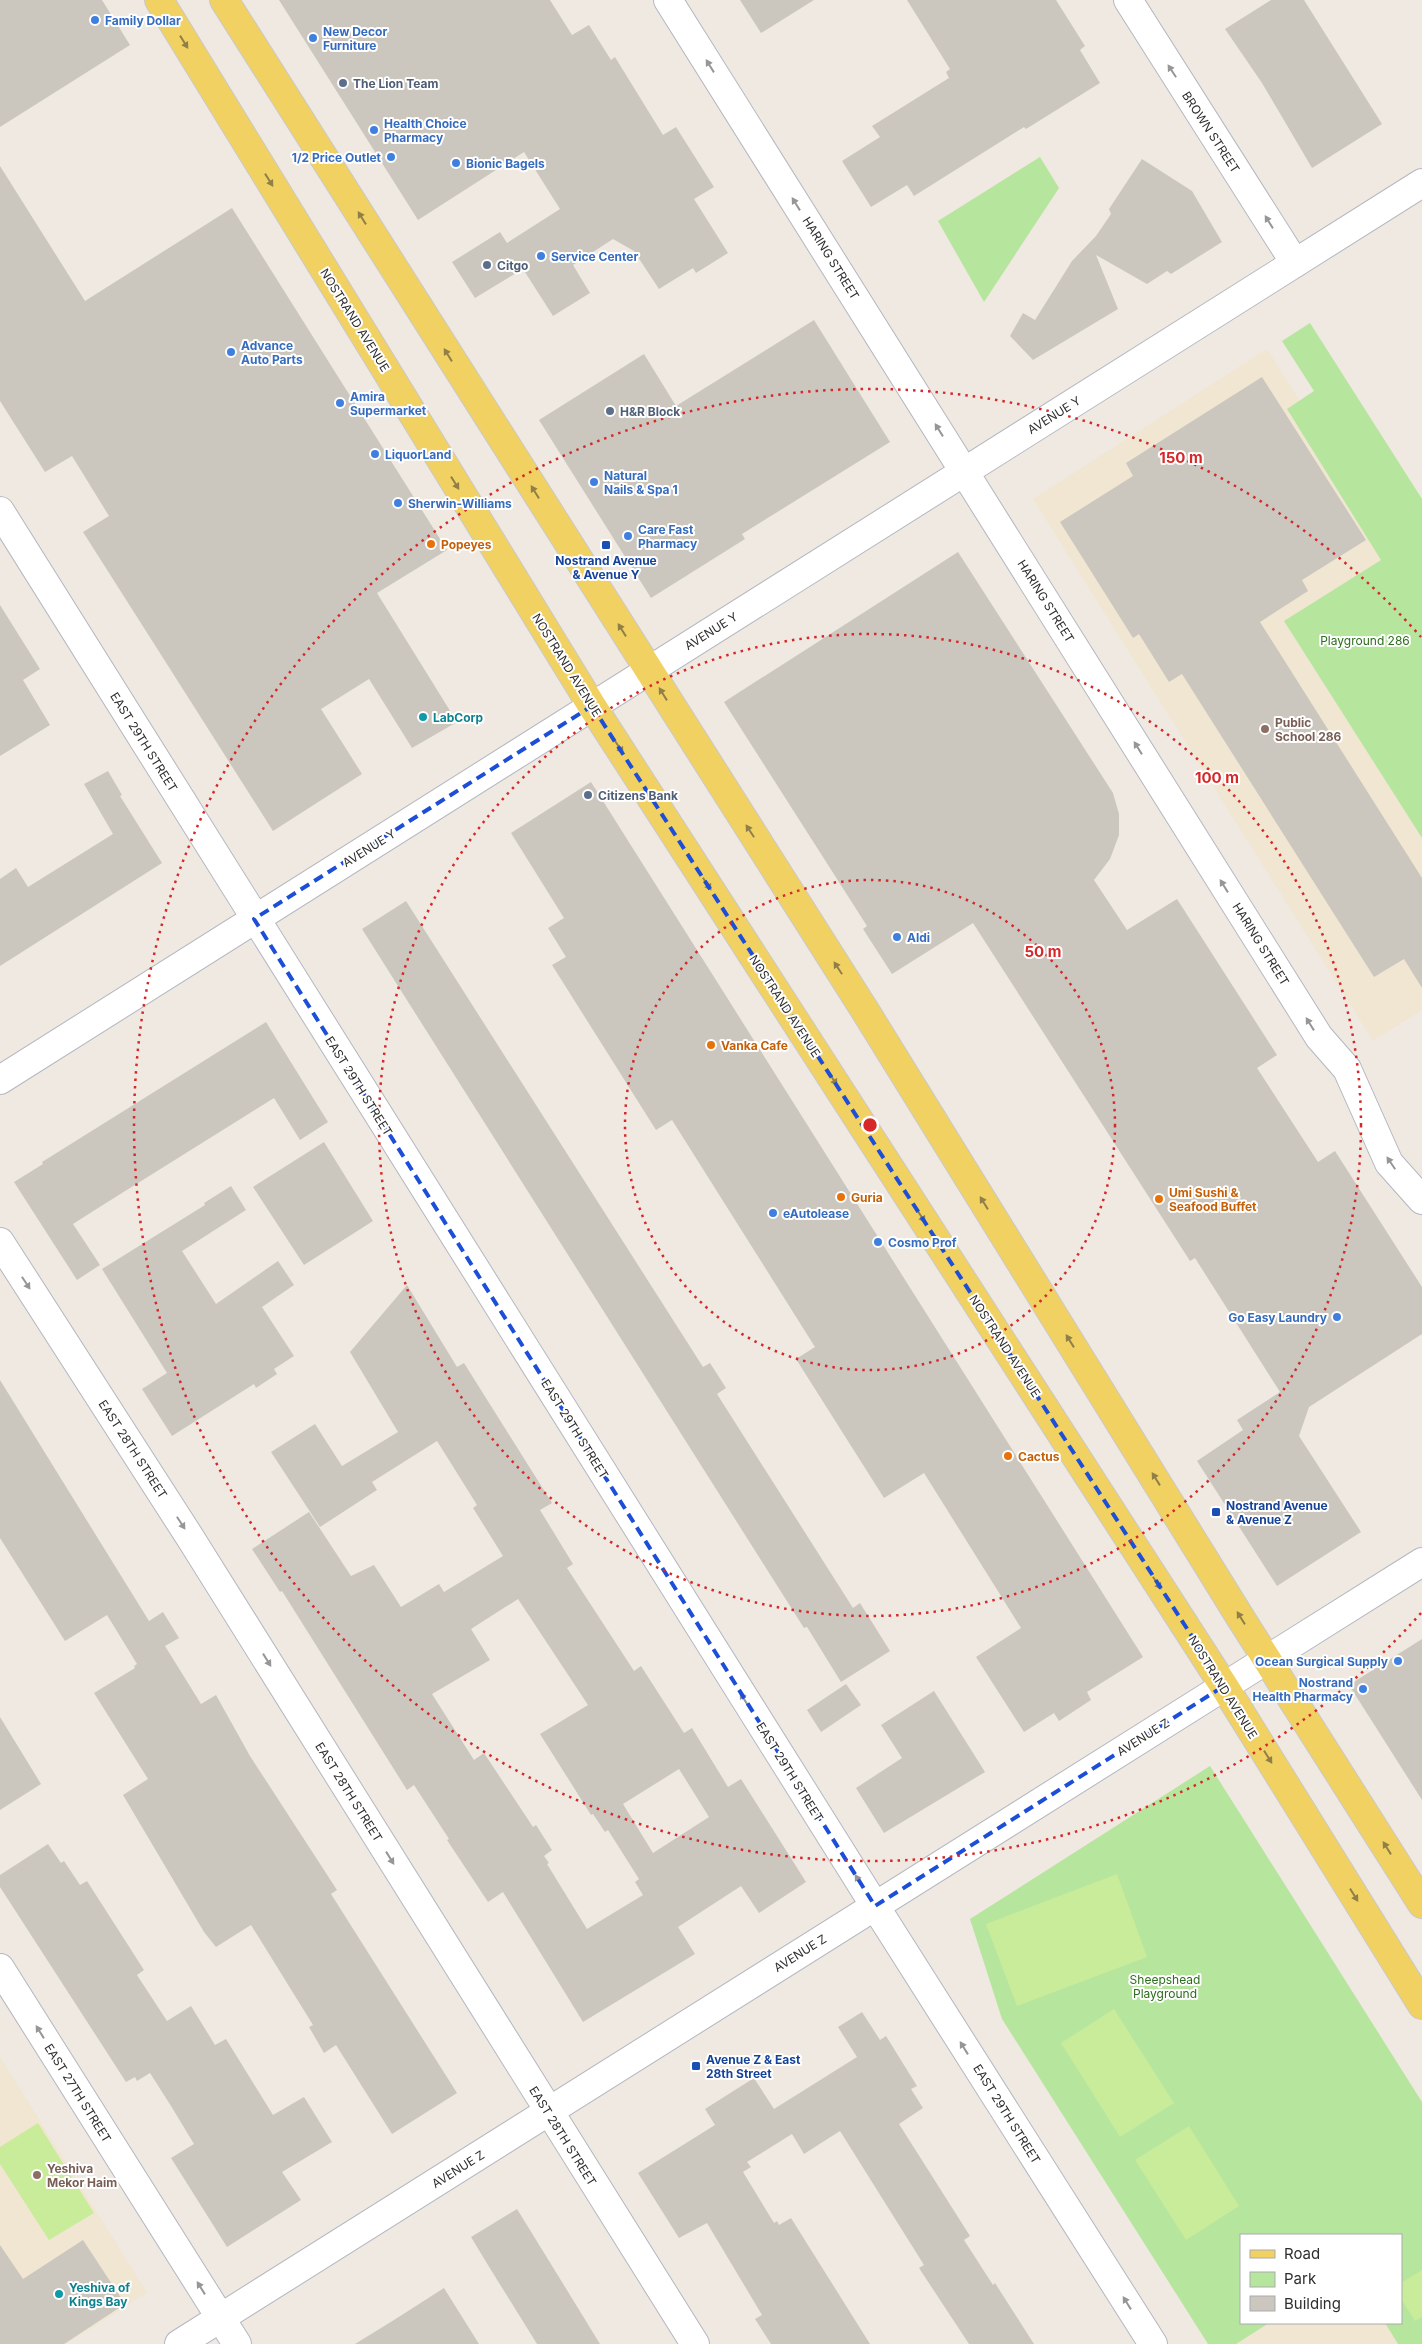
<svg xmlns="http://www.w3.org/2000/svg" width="1422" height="2344" viewBox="0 0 1422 2344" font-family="Inter,sans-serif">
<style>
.education{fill:#f0e6d1}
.green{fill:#b6e59e}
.pitch{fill:#c9ec9a}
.building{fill:#cbc7bf;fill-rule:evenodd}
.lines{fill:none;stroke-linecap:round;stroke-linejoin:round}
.minor-casing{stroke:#b4b7c1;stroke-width:30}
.major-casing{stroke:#c9c9c9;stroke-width:30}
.minor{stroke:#fff;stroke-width:28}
.major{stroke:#f2d163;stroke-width:28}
.oneway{fill:#908048}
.oneway2{fill:#969696}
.marked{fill:none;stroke:#1d4ed8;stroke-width:4;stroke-dasharray:10 6;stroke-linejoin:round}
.ring{fill:none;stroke:#d62828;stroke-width:2.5;stroke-dasharray:2.5 5}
.shop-dot{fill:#3f7fe0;stroke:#fff;stroke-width:2}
.service-dot{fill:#5c6f8a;stroke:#fff;stroke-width:2}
.food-dot{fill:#e8710a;stroke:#fff;stroke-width:2}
.transit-dot{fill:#1a4fb4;stroke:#fff;stroke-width:2}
.culture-dot{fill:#0f9aa8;stroke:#fff;stroke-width:2}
.education-dot{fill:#8d6e63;stroke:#fff;stroke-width:2}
.labels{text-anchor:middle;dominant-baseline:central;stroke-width:4;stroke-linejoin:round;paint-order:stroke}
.shop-label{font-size:12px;font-weight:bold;fill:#366cbe;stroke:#fff;text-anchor:start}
.service-label{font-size:12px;font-weight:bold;fill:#4e5e75;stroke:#fff;text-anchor:start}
.street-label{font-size:12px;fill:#2e2e2e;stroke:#fff}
.food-label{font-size:12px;font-weight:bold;fill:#c56008;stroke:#fff;text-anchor:start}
.transit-label{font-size:12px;font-weight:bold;fill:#164399;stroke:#fff;text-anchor:start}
.park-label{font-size:12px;fill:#2c6e1b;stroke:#fff}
.culture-label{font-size:12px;font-weight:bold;fill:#0d838f;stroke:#fff;text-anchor:start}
.education-label{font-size:12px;font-weight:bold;fill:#785e54;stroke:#fff;text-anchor:start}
.centre{fill:#d62828;stroke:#fff;stroke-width:2.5}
.ring-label{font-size:15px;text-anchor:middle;font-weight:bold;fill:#d62828;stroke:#fff;stroke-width:4;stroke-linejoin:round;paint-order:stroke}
</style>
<rect width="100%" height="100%" fill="#efe9e1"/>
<!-- education -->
<g class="education">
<path d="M 1267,349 L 1300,401 L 1287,410 L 1381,560 L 1284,621 L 1422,838 L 1422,1010 L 1373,1041 L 1033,499 Z"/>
<path d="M 0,2057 L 147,2293 L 66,2344 L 0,2344 Z"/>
<path d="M 1269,2323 L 1385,2323 L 1398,2344 L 1236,2344 Z"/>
</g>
<!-- green -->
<g class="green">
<path d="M 1040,157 L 1059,188 L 984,302 L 938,221 Z"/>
<path d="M 1310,323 L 1422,499 L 1422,838 L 1284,621 L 1381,560 L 1287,409 L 1314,391 L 1282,341 Z"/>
<path d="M 1210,1766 L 1422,2102 L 1422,2344 L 1398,2344 L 1385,2323 L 1401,2323 L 1401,2235 L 1241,2235 L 1241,2323 L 1269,2323 L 1236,2344 L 1208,2344 L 1002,2019 L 970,1919 Z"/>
</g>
<!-- pitch -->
<g class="pitch">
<path d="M 1117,1874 L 1147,1957 L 1017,2006 L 986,1924 Z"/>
<path d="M 1114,2009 L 1174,2103 L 1120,2137 L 1061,2043 Z"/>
<path d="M 38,2123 L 94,2213 L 49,2240 L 0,2164 L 0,2147 Z"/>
<path d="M 1189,2126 L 1239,2206 L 1186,2240 L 1135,2160 Z"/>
<path d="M 1422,2270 L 1422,2317 L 1415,2321 L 1401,2299 L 1401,2283 Z"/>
</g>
<!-- building -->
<g class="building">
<path d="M 0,0 L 102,0 L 130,45 L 0,127 Z"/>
<path d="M 279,0 L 550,0 L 572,35 L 589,25 L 611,60 L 615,57 L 663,135 L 676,127 L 714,187 L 694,199 L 728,253 L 696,273 L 693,268 L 659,289 L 634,251 L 613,239 L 573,265 L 590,293 L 553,316 L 523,269 L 475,298 L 452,262 L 500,232 L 507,243 L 560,209 L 524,152 L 418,220 Z"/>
<path d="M 740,0 L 814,0 L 761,33 Z"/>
<path d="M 907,0 L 1056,0 L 1085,46 L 1080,50 L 1100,83 L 1026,129 L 1024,127 L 914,196 L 907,185 L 871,207 L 842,161 L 880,137 L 872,126 L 949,78 L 946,72 L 950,69 Z"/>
<path d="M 1271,0 L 1304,0 L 1382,124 L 1312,168 L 1262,83 L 1225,29 Z"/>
<path d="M 1142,159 L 1192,191 L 1222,242 L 1171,274 L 1167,271 L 1147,284 L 1096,255 L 1118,309 L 1033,360 L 1010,336 L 1023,313 L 1035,320 L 1072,261 L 1096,236 L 1111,214 L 1109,209 Z"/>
<path d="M 0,166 L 85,301 L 232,208 L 447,550 L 377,593 L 457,722 L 412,748 L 369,679 L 321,709 L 362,774 L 273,831 L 83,532 L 109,516 L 72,456 L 45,472 L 0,401 Z"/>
<path d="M 814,320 L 890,442 L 742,534 L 745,539 L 651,598 L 539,420 L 644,354 L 676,406 Z"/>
<path d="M 1262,377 L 1366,540 L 1302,580 L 1308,591 L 1260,622 L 1422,878 L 1422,988 L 1404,959 L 1374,977 L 1182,674 L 1169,682 L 1139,634 L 1133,638 L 1060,522 L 1133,476 L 1126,463 Z"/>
<path d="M 958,552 L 1113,793 L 1119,814 L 1119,835 L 1110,859 L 1094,880 L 1127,930 L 1177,899 L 1277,1055 L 1257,1068 L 1318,1162 L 1335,1151 L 1422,1287 L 1422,1334 L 1309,1407 L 1299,1436 L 1361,1532 L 1277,1586 L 1197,1461 L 1243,1430 L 1237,1420 L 1280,1392 L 1195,1258 L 1190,1261 L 973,923 L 892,974 L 863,929 L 867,926 L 724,702 Z"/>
<path d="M 0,605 L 40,669 L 23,680 L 50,725 L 0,756 Z"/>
<path d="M 108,771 L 122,795 L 120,796 L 162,863 L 0,966 L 0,879 L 16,868 L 28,887 L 113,834 L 84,784 Z"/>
<path d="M 591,782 L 1143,1657 L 1087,1692 L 1091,1700 L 1059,1721 L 1054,1713 L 1024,1732 L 976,1657 L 1021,1628 L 924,1473 L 884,1498 L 796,1359 L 815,1347 L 672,1120 L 656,1130 L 552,965 L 566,957 L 548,928 L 564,918 L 511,833 Z"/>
<path d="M 406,901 L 703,1367 L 710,1363 L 726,1388 L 717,1394 L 853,1608 L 860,1603 L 890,1651 L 841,1682 L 807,1627 L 804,1628 L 759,1557 L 362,929 Z"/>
<path d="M 266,1022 L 328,1122 L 300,1140 L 274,1098 L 106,1203 L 73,1224 L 100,1265 L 77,1280 L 14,1182 L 43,1164 L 42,1162 Z"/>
<path d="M 324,1142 L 373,1221 L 304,1265 L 253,1187 Z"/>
<path d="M 231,1186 L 246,1210 L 182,1251 L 216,1304 L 278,1261 L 294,1285 L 262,1307 L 294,1356 L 274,1369 L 277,1374 L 256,1388 L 254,1384 L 172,1436 L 142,1389 L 167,1373 L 102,1269 L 205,1205 L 204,1203 Z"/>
<path d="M 407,1285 L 457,1367 L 464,1363 L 552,1503 L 540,1510 L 573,1564 L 567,1568 L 634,1671 L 641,1666 L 684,1733 L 692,1728 L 728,1787 L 741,1779 L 806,1882 L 759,1913 L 741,1886 L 678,1927 L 695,1954 L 583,2022 L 503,1892 L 488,1902 L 447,1840 L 449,1839 L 414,1785 L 407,1790 L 282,1591 L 280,1592 L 252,1549 L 309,1512 L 351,1576 L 374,1565 L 401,1607 L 439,1584 L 444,1592 L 503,1556 L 473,1508 L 477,1505 L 437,1441 L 372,1482 L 377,1490 L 320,1527 L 271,1452 L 315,1424 L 342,1466 L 398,1432 L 350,1352 ZM 518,1599 L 588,1705 L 540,1734 L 591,1815 L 593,1814 L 605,1832 L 608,1830 L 639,1879 L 635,1882 L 643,1895 L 587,1929 L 547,1864 L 549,1863 L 544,1856 L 552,1850 L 536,1825 L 533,1827 L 484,1753 L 474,1760 L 432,1694 L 490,1660 L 471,1629 ZM 679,1769 L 709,1817 L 653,1853 L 623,1804 Z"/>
<path d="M 0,1380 L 149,1621 L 163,1612 L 179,1638 L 165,1646 L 201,1704 L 216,1695 L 250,1756 L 337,1890 L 331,1894 L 457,2093 L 392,2134 L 336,2045 L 324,2053 L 309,2027 L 313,2025 L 251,1925 L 216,1947 L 204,1932 L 123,1795 L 148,1779 L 94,1693 L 135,1668 L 134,1666 L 137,1664 L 107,1615 L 65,1641 L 0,1538 Z"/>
<path d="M 1422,1639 L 1422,1800 L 1349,1685 Z"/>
<path d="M 846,1684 L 861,1705 L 821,1732 L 807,1710 Z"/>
<path d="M 934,1691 L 985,1772 L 884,1833 L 856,1788 L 902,1758 L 881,1725 Z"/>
<path d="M 0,1717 L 41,1784 L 0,1810 Z"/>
<path d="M 48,1844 L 61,1863 L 64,1861 L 80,1885 L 87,1881 L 144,1970 L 137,1975 L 167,2021 L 191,2006 L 215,2045 L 226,2039 L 273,2115 L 304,2097 L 332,2142 L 282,2172 L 301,2200 L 227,2247 L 171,2158 L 194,2144 L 171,2106 L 150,2073 L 137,2081 L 135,2077 L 126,2082 L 0,1887 L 0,1875 Z"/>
<path d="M 862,2012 L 880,2040 L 886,2036 L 917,2086 L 911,2089 L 923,2108 L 899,2124 L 970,2236 L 964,2240 L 993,2285 L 995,2283 L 1034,2344 L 969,2344 L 919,2268 L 924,2265 L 840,2131 L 804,2154 L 792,2134 L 747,2162 L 751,2167 L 743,2172 L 774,2223 L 777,2221 L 779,2225 L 791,2218 L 870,2344 L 771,2344 L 755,2319 L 762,2315 L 707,2223 L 679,2238 L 638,2173 L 715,2125 L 705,2109 L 754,2078 L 774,2109 L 857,2057 L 838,2027 Z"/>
<path d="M 517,2209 L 562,2282 L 600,2344 L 537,2344 L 491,2270 L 471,2237 Z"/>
<path d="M 83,2240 L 125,2304 L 64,2344 L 0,2344 L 0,2245 L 23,2279 Z"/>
<path d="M 444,2288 L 479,2344 L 355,2344 L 394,2320 Z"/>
</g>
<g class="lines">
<!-- minor casing -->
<g class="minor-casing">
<g id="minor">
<path d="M 668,0 L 1319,1037 L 1347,1069 L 1389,1163 L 1422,1200"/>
<path d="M 1128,0 L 1295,263"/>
<path d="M 0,511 L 875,1906 L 1153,2344"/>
<path d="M 0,1080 L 1422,183"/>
<path d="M 0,1242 L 191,1539 L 695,2344"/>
<path d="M 0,1968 L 237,2344"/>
<path d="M 179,2344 L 1422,1562"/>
</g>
</g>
<!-- major casing -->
<g class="major-casing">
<g id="major">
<path d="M 159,0 L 592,706 L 1224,1686 L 1422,2005"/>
<path d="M 224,0 L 864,1009 L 1240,1617 L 1422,1904"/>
</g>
</g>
<!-- minor -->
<use href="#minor" class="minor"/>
<!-- major -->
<use href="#major" class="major"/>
</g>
<!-- one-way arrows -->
<defs><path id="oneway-solid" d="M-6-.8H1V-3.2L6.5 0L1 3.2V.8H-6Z" transform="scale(1.25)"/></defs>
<g class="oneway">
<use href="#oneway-solid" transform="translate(184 42) rotate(58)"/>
<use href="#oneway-solid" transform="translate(269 180) rotate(58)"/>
<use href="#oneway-solid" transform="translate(362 218) rotate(-122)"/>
<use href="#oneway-solid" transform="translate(448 355) rotate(-122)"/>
<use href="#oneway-solid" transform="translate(455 483) rotate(58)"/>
<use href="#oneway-solid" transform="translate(535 492) rotate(-122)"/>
<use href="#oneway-solid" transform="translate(622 630) rotate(-122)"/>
<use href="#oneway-solid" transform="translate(663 694) rotate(-122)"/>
<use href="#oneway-solid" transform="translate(619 747) rotate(57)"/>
<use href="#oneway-solid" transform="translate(750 831) rotate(-123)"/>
<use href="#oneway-solid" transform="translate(707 884) rotate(57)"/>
<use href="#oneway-solid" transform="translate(838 968) rotate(-123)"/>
<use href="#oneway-solid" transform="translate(833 1079) rotate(57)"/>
<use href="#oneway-solid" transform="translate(984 1203) rotate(-122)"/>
<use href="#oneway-solid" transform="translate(921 1216) rotate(57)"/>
<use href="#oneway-solid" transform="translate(1070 1341) rotate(-122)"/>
<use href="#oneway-solid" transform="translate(1156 1479) rotate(-122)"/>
<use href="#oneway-solid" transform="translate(1157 1583) rotate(57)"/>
<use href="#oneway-solid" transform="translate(1241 1618) rotate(-122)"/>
<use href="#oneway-solid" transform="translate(1268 1757) rotate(58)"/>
<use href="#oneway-solid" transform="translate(1387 1848) rotate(-122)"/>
<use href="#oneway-solid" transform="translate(1354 1895) rotate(58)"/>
</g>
<g class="oneway2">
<use href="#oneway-solid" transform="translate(710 66) rotate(-122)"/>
<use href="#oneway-solid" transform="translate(1172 71) rotate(-123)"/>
<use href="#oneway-solid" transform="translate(796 204) rotate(-122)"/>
<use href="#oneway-solid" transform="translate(1269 222) rotate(-122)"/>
<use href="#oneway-solid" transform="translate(939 430) rotate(-122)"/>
<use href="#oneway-solid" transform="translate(1138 748) rotate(-122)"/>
<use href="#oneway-solid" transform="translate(1224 886) rotate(-122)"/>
<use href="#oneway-solid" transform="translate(1310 1024) rotate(-122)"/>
<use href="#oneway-solid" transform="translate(1391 1163) rotate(-124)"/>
<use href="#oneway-solid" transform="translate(26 1283) rotate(57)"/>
<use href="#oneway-solid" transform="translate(181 1523) rotate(57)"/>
<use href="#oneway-solid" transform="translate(267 1660) rotate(58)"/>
<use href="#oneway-solid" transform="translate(744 1699) rotate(-122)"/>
<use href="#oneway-solid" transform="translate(390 1858) rotate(58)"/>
<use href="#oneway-solid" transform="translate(859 1881) rotate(-122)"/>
<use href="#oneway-solid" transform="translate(40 2032) rotate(-122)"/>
<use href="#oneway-solid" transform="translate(964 2048) rotate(-122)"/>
<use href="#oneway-solid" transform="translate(201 2288) rotate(-122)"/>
<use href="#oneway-solid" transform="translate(1127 2303) rotate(-122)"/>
</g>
<!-- marked area -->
<path class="marked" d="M 592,706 L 1224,1686 L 875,1906 L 254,919 Z"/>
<!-- distance rings -->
<g class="ring">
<circle cx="870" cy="1125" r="245"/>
<circle cx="870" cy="1125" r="491"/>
<path d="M1421 1613A736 736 0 1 1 1421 637"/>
</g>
<!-- markers -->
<g class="shop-dot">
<circle cx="95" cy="20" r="5"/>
<circle cx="313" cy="38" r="5"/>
<circle cx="374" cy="130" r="5"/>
<circle cx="391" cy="157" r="5"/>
<circle cx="456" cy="163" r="5"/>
<circle cx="541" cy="256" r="5"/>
<circle cx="231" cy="352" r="5"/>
<circle cx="340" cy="403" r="5"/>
<circle cx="375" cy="454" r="5"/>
<circle cx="594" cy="482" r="5"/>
<circle cx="398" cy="503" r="5"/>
<circle cx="628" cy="536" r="5"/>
<circle cx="897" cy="937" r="5"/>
<circle cx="773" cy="1213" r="5"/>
<circle cx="878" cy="1242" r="5"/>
<circle cx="1337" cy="1317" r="5"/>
<circle cx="1398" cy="1661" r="5"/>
<circle cx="1363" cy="1689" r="5"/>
</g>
<g class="service-dot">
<circle cx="343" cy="83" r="5"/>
<circle cx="487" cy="265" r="5"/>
<circle cx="610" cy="411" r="5"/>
<circle cx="588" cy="795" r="5"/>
</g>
<g class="food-dot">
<circle cx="431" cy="544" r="5"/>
<circle cx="711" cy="1045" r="5"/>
<circle cx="841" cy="1197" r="5"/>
<circle cx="1159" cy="1199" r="5"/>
<circle cx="1008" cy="1456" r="5"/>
</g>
<g class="transit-dot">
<rect x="601" y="540" width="10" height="10" rx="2.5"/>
<rect x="1211" y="1507" width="10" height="10" rx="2.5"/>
<rect x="691" y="2061" width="10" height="10" rx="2.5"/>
</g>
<g class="culture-dot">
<circle cx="423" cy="717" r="5"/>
<circle cx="59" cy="2294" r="5"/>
</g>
<g class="education-dot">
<circle cx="1265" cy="729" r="5"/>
<circle cx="37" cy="2175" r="5"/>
</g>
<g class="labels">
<!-- shop labels -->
<g class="shop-label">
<text x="105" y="20">Family Dollar</text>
<text x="323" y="31">New Decor<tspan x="323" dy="14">Furniture</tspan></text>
<text x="384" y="123">Health Choice<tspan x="384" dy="14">Pharmacy</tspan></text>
<text x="381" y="157" text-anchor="end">1/2 Price Outlet</text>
<text x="466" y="163">Bionic Bagels</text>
<text x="551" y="256">Service Center</text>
<text x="241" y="345">Advance<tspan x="241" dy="14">Auto Parts</tspan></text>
<text x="350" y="396">Amira<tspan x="350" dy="14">Supermarket</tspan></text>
<text x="385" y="454">LiquorLand</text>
<text x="604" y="475">Natural<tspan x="604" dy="14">Nails &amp; Spa 1</tspan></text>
<text x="408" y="503">Sherwin-Williams</text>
<text x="638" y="529">Care Fast<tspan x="638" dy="14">Pharmacy</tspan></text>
<text x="907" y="937">Aldi</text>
<text x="783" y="1213">eAutolease</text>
<text x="888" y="1242">Cosmo Prof</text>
<text x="1327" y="1317" text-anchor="end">Go Easy Laundry</text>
<text x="1388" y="1661" text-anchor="end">Ocean Surgical Supply</text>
<text x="1353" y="1682" text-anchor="end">Nostrand<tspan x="1353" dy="14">Health Pharmacy</tspan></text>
</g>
<!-- service labels -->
<g class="service-label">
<text x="353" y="83">The Lion Team</text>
<text x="497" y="265">Citgo</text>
<text x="620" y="411">H&amp;R Block</text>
<text x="598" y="795">Citizens Bank</text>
</g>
<!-- street labels -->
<g class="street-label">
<text transform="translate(1211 132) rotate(57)">BROWN STREET</text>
<text transform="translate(831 258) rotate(58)">HARING STREET</text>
<text transform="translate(355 320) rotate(58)">NOSTRAND AVENUE</text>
<text transform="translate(1054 415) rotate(-32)">AVENUE Y</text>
<text transform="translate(1046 601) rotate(58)">HARING STREET</text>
<text transform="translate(711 631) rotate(-32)">AVENUE Y</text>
<text transform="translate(567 665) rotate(58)">NOSTRAND AVENUE</text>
<text transform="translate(144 742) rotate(58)">EAST 29TH STREET</text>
<text transform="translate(369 848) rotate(-32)">AVENUE Y</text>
<text transform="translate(1261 944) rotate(58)">HARING STREET</text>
<text transform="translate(785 1006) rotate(57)">NOSTRAND AVENUE</text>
<text transform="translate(359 1086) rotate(58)">EAST 29TH STREET</text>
<text transform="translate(1005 1346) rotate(57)">NOSTRAND AVENUE</text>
<text transform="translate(575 1429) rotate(58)">EAST 29TH STREET</text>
<text transform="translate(133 1449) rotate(57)">EAST 28TH STREET</text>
<text transform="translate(1223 1687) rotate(58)">NOSTRAND AVENUE</text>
<text transform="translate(1143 1737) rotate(-32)">AVENUE Z</text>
<text transform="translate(790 1772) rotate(58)">EAST 29TH STREET</text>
<text transform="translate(349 1792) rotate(58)">EAST 28TH STREET</text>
<text transform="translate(800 1953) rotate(-32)">AVENUE Z</text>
<text transform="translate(78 2093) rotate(58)">EAST 27TH STREET</text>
<text transform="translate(1007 2114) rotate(58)">EAST 29TH STREET</text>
<text transform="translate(563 2136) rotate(58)">EAST 28TH STREET</text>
<text transform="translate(458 2169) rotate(-32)">AVENUE Z</text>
</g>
<!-- food labels -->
<g class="food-label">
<text x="441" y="544">Popeyes</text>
<text x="721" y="1045">Vanka Cafe</text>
<text x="1169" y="1192">Umi Sushi &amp;<tspan x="1169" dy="14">Seafood Buffet</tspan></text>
<text x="851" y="1197">Guria</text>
<text x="1018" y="1456">Cactus</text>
</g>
<!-- transit labels -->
<g class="transit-label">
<text x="606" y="560" text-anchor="middle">Nostrand Avenue<tspan x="606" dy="14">&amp; Avenue Y</tspan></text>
<text x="1226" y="1505">Nostrand Avenue<tspan x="1226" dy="14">&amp; Avenue Z</tspan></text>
<text x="706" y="2059">Avenue Z &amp; East<tspan x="706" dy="14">28th Street</tspan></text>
</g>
<!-- park labels -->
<g class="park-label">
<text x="1365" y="640">Playground 286</text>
<text x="1165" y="1979">Sheepshead<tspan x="1165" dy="14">Playground</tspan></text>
</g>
<!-- culture labels -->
<g class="culture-label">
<text x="433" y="717">LabCorp</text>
<text x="69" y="2287">Yeshiva of<tspan x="69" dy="14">Kings Bay</tspan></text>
</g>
<!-- education labels -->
<g class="education-label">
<text x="1275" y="722">Public<tspan x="1275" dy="14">School 286</tspan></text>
<text x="47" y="2168">Yeshiva<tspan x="47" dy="14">Mekor Haim</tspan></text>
</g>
</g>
<circle cx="870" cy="1125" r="8" class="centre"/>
<g class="ring-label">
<text x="1181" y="463">150 m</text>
<text x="1217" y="783">100 m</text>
<text x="1043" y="957">50 m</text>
</g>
<!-- legend -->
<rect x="1240" y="2234" width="162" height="90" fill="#ffffff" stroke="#ababab"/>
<rect x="1250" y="2250" width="25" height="8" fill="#f2d163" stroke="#ababab"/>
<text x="1284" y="2259" font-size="15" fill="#2e2e2e">Road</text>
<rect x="1250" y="2272" width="25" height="15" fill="#b6e59e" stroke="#ababab"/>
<text x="1284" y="2284" font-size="15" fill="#2e2e2e">Park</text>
<rect x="1250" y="2296" width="25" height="15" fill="#cbc7bf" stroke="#ababab"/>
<text x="1284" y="2309" font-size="15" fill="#2e2e2e">Building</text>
</svg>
